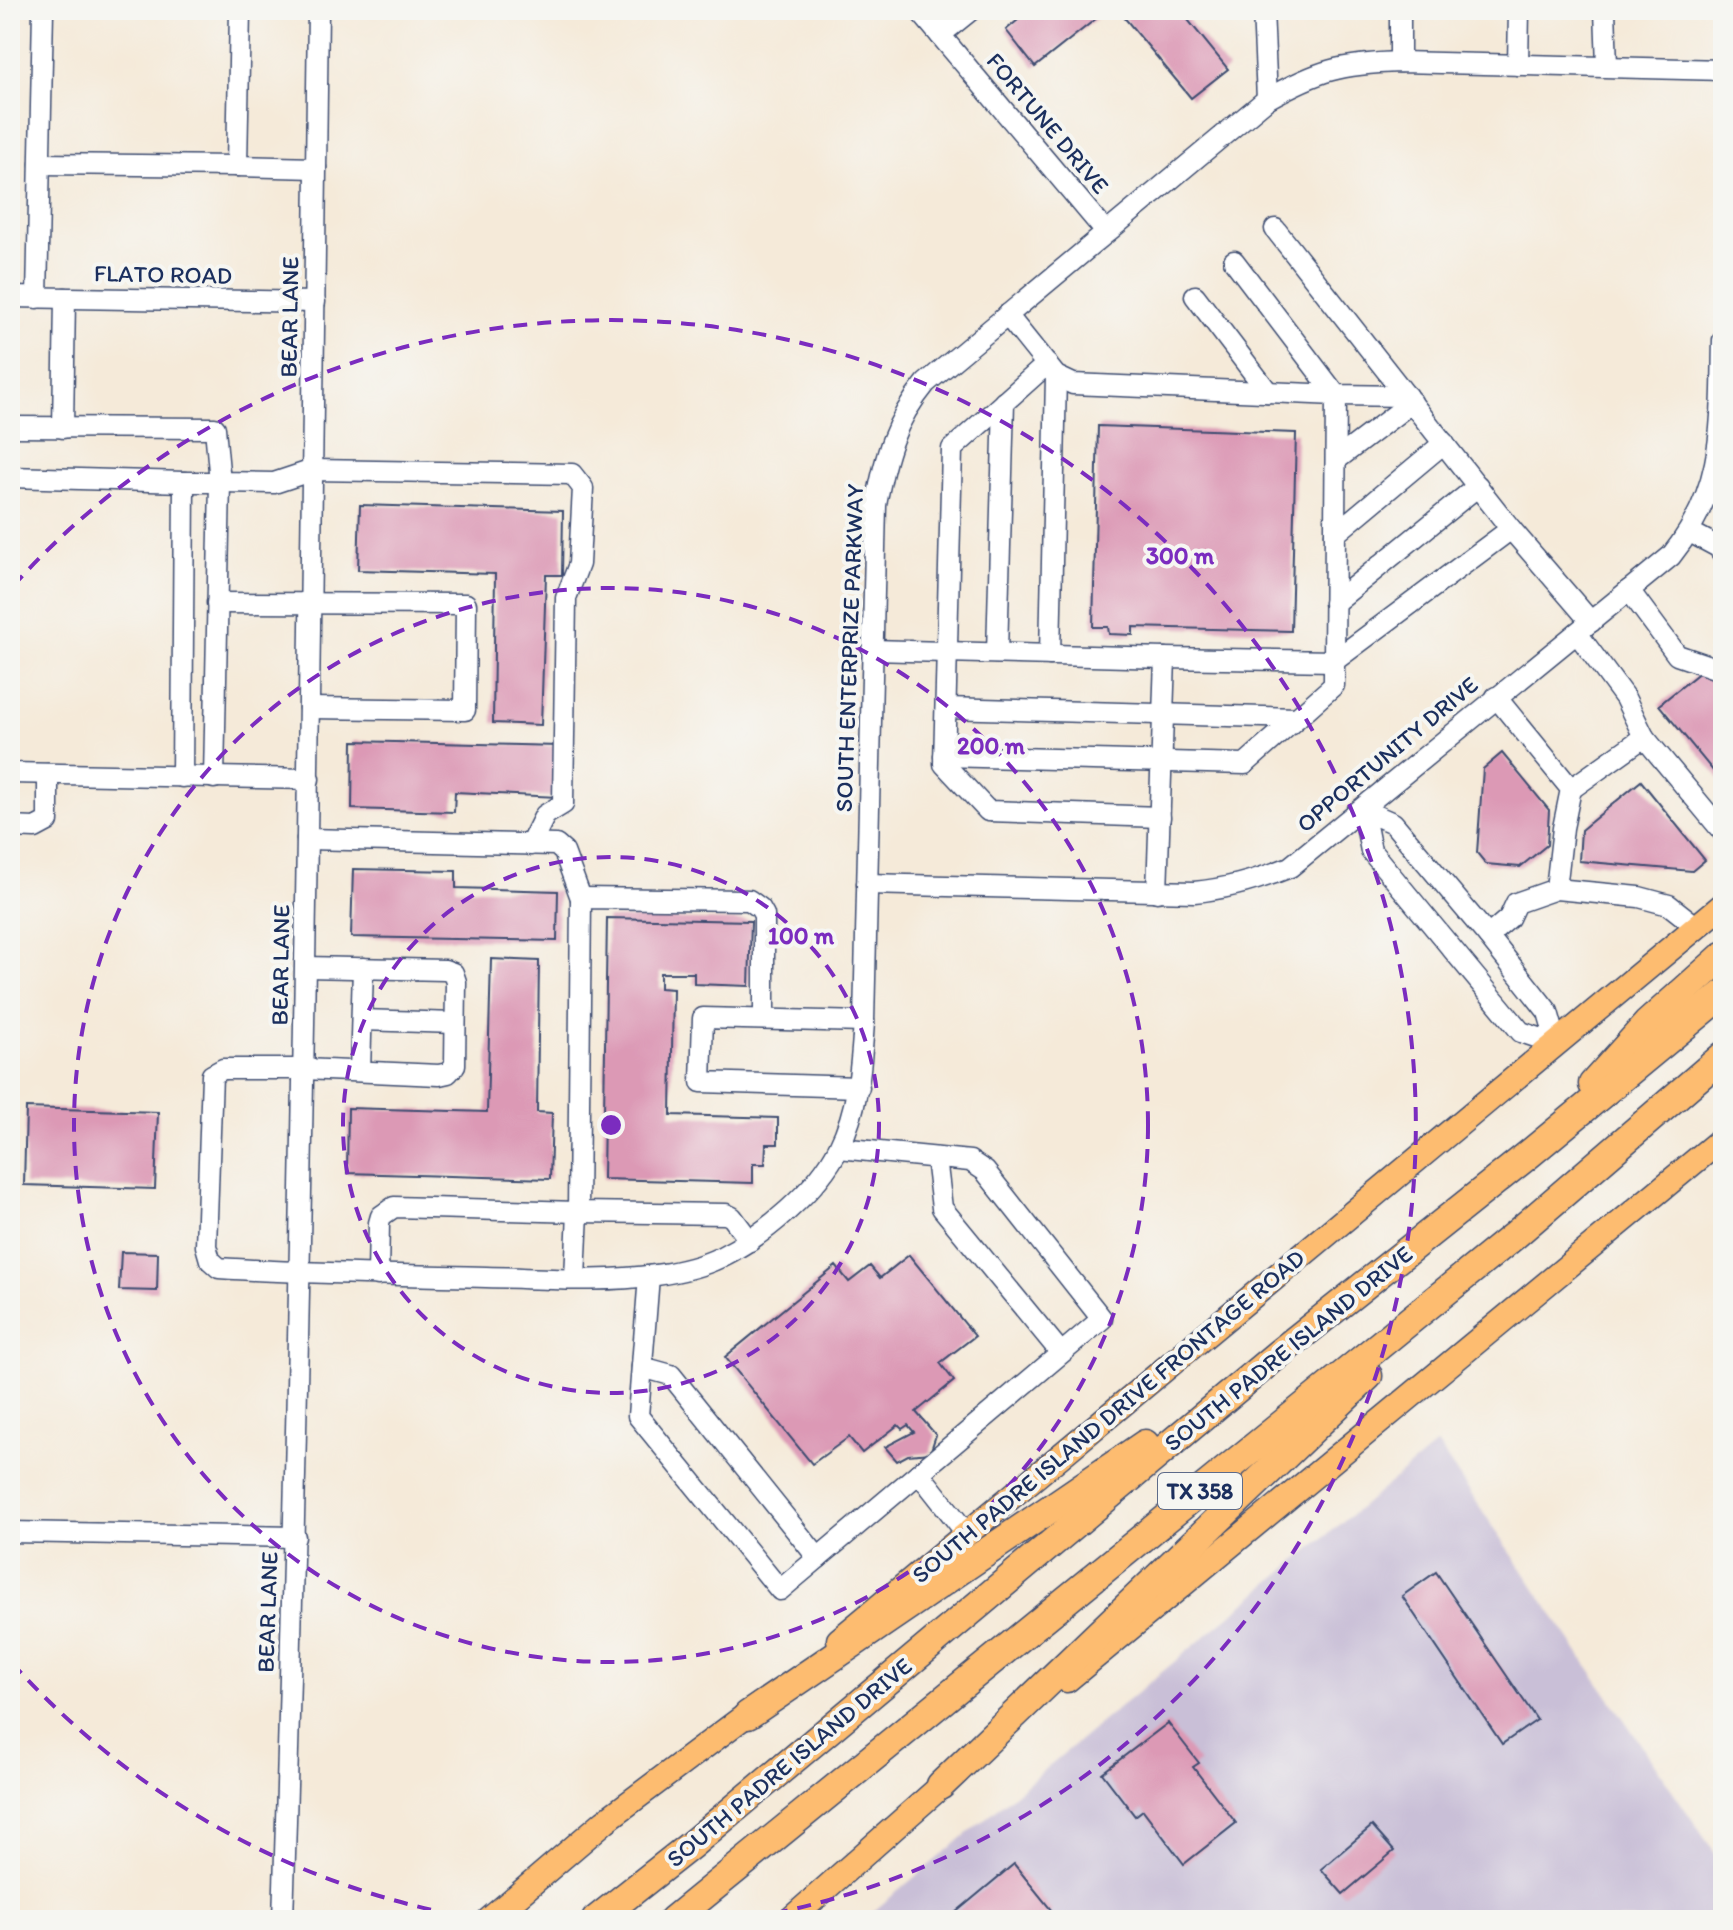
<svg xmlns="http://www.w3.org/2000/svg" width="1733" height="1930" viewBox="0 0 1733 1930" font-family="Itim,sans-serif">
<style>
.industrial{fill:#c9bfd7}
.building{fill:#dc99b5}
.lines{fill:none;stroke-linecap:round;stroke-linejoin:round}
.minor-casing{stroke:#3c4b70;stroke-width:23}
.major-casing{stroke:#3c4b70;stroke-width:27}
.highway-casing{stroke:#3c4b70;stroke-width:31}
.minor{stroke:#fff;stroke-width:20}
.major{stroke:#fdbc6f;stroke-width:24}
.highway{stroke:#fdbc6f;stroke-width:28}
.ring{fill:none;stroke:#7b2cbf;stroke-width:4;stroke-dasharray:14 10}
.labels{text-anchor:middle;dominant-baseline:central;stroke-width:8;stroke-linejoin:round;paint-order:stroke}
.shield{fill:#f6f6f2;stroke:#5d6b8a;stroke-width:2}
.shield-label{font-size:22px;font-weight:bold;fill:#1b2f5e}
.street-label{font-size:24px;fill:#1b2f5e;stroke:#f6f6f2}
.centre{fill:#7b2cbf;stroke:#f6f6f2;stroke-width:4}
.ring-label{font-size:24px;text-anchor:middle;font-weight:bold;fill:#7b2cbf;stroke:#f6f6f2;stroke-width:8;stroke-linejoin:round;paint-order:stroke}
</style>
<rect width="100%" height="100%" fill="#f6f6f2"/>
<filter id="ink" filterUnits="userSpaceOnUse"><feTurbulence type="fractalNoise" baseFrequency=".0125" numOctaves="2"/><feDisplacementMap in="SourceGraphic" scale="16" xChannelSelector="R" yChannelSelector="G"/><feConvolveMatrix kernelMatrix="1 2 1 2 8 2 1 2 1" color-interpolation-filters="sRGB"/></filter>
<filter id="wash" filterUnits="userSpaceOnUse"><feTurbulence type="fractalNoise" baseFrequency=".006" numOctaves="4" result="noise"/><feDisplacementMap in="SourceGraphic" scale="32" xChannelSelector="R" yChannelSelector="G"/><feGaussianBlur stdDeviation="1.8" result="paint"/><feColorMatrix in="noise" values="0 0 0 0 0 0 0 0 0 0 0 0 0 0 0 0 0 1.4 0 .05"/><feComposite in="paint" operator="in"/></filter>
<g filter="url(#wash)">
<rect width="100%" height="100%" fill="#f5ead9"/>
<!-- industrial -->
<path class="industrial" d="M 1437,1444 L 1723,1865 L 1723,1920 L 863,1920 Z"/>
<g id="blocks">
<!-- building -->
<g class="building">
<path d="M 1030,10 L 1107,10 L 1035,67 L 1006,30 Z"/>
<path d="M 1118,10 L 1180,10 L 1228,69 L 1191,98 Z"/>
<path d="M 1098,426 L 1296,433 L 1291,631 L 1133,627 L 1133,635 L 1109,634 L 1108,627 L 1093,627 Z"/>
<path d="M 360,505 L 563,511 L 562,575 L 546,575 L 541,725 L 493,723 L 495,574 L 358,570 Z"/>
<path d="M 1705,668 L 1723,690 L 1723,783 L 1659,705 Z"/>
<path d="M 353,741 L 559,746 L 558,797 L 455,792 L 454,812 L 352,809 Z"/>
<path d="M 1502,753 L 1549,810 L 1547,845 L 1520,867 L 1486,864 L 1477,853 L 1483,769 Z"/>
<path d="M 1641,781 L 1705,860 L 1692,871 L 1579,861 L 1581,830 Z"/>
<path d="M 353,869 L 456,871 L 456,888 L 558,891 L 557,941 L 351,937 Z"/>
<path d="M 607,918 L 751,921 L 749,986 L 694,984 L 694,973 L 660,973 L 660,988 L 673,989 L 671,1115 L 778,1118 L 778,1144 L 766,1144 L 765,1164 L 753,1164 L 753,1183 L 603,1179 Z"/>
<path d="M 491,959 L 539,961 L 537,1112 L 552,1113 L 550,1179 L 347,1173 L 348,1108 L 487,1112 Z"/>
<path d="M 26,1108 L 158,1112 L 155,1189 L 24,1185 Z"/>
<path d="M 121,1252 L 158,1253 L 157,1291 L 119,1290 Z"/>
<path d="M 909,1255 L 975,1336 L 940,1363 L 954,1381 L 916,1412 L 936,1435 L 930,1453 L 908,1455 L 897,1461 L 885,1447 L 914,1432 L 908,1425 L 902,1429 L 898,1425 L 862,1453 L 849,1437 L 812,1464 L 725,1357 L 836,1266 L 849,1282 L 870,1266 L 880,1278 Z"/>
<path d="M 1436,1572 L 1537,1720 L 1502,1744 L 1402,1596 Z"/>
<path d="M 1168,1723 L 1199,1763 L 1193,1767 L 1236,1823 L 1184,1864 L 1143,1810 L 1135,1816 L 1102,1773 Z"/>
<path d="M 1372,1826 L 1394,1851 L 1343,1894 L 1321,1869 Z"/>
<path d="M 1014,1864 L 1052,1911 L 1041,1920 L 950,1920 L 949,1918 Z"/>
</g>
</g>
</g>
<g filter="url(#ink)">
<use href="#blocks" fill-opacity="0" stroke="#3c4b70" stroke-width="2"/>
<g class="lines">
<!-- minor casing -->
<g class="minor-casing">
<g id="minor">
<path d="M 919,10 L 1106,232"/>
<path d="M 1263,10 L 1267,99"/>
<path d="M 1605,10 L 1607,66"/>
<path d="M 940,35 L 971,10"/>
<path d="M 1400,62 L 1400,10"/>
<path d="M 1518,65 L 1519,10"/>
<path d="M 40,164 L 237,166 L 240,10"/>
<path d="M 237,166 L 316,168"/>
<path d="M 1275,229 L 1511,529"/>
<path d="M 1234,261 L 1336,395 L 1407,396"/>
<path d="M 1195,296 L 1268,392"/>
<path d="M 10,297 L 315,302"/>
<path d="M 37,298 L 43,10"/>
<path d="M 1007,315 L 1056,376 L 1073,384 L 1336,395 L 1334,661 L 1165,658 L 1157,892"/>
<path d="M 1047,364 L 952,449 L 944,764 L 988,811 L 1160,817"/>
<path d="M 10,427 L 215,428 L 220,482 L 274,483 L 313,470 L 572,474 L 583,488 L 579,564 L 566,598 L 563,804 L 545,815 L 530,845"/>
<path d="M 63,428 L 65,298"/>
<path d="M 1336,460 L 1412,402"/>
<path d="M 10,477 L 184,482"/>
<path d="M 1690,532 L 1718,547 L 1723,554"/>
<path d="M 1335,534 L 1444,443"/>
<path d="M 1629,590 L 1677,655 L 1715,668 L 1723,663"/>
<path d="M 217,603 L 466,604 L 465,710 L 309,708"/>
<path d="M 1334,603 L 1478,486"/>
<path d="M 1577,633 L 1625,698 L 1644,737"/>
<path d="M 872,650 L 1165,658"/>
<path d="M 997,653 L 1004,402"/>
<path d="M 1050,655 L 1056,376"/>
<path d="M 1496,697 L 1571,789 L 1563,828 L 1556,889"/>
<path d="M 946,708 L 1297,718"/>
<path d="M 944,756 L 1245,764 L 1334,685 L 1334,661 L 1511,529 L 1591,622"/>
<path d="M 10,773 L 309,779"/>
<path d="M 182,777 L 184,482 L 220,482 L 214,778"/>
<path d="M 1571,789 L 1644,737 L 1723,832"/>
<path d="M 1363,810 L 1393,823 L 1488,936 L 1548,1012 L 1557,1044 L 1521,1032 L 1371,851 Z"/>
<path d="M 10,827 L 35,828 L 48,821 L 48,774"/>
<path d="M 307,839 L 556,845 L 564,852 L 581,898"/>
<path d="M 867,884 L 1194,892 C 1228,889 1258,880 1290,867 L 1671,556 C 1726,488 1721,422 1723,340"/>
<path d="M 1488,936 L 1509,918 L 1516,903 L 1556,889 L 1639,897 L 1669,905 L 1697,927"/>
<path d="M 306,967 L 445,970 L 453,973 L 456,982 L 455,1065 L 448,1073 L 439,1075 L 304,1069 L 223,1069 L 212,1075 L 206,1246 L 210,1260 L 219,1268 C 308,1274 397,1275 486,1277 C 542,1278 601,1283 656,1275 C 678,1272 701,1267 721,1257 C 763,1236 818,1190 839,1147 C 859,1107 861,1065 864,1022 L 876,505 C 885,456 894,422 926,383 L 1267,99 C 1319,70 1340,64 1400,62 L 1723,70"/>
<path d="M 362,1020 L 455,1023"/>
<path d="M 360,1071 L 363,968"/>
<path d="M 859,1087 L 701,1082 L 703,1018 L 864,1022"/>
<path d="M 936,1158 L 942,1208 L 1061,1353"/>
<path d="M 750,1241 L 732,1217 L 726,1214 L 578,1212 L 581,898 L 749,900 L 760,908 L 764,915 L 764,1019"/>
<path d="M 378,1275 L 379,1223 L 381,1216 L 394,1207 L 578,1212 L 575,1278"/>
<path d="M 649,1276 L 638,1416 L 780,1590 L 1102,1319 L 985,1171 L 970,1161 L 839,1148"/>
<path d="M 642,1367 L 671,1375 L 818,1558"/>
<path d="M 919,1473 L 967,1534"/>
<path d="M 10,1532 L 295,1537"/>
<path d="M 283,1920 C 303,1283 310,647 318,10"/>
</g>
</g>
<!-- major casing -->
<g class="major-casing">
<g id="major">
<path d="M 839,1640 L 1723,905"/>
<path d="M 1067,1680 L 1723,1138"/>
<path d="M 489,1920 L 605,1821 L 761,1704"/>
<path d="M 790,1920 L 956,1773"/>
</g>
</g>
<!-- highway casing -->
<g class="highway-casing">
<g id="highway">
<path d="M 1593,1084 L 1647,1024 L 1723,956"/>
<path d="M 748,1715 L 1145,1444"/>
<path d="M 941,1785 L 1368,1376"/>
<path d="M 596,1920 L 691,1845 L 1278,1354 L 1528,1155 L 1723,994"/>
<path d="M 673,1920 L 1515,1235 L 1723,1056"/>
</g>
</g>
<!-- minor -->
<use href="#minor" class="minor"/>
<!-- major -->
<use href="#major" class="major"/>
<!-- highway -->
<use href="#highway" class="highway"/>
</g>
</g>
<!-- distance rings -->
<g class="ring">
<circle cx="611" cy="1125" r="268"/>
<circle cx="611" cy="1125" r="537"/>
<path d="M478 1919A805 805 0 0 1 13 1664M13 586A805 805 0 1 1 744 1919"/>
</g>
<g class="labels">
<!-- shield labels -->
<rect class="shield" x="1158" y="1473" width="84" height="36" rx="6"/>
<g class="shield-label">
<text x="1200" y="1491">TX 358</text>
</g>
<!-- street labels -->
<g class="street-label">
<text transform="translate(1048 123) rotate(50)">FORTUNE DRIVE</text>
<text transform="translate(163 274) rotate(1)">FLATO ROAD</text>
<text transform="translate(289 317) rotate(-89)">BEAR LANE</text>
<text transform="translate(849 648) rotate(-88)">SOUTH ENTERPRIZE PARKWAY</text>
<text transform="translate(1387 754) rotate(-40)">OPPORTUNITY DRIVE</text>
<text transform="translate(280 965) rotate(-89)">BEAR LANE</text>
<text transform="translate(1288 1348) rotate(-39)">SOUTH PADRE ISLAND DRIVE</text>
<text transform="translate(1108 1416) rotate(-40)">SOUTH PADRE ISLAND DRIVE FRONTAGE ROAD</text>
<text transform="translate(267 1612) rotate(-88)">BEAR LANE</text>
<text transform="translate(789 1762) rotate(-40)">SOUTH PADRE ISLAND DRIVE</text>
</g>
</g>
<circle cx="611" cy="1125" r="12" class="centre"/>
<g class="ring-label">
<text x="1180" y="564">300 m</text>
<text x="991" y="754">200 m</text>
<text x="801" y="944">100 m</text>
</g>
<!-- margin -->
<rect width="1733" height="1930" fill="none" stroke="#f6f6f2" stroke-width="40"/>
</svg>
